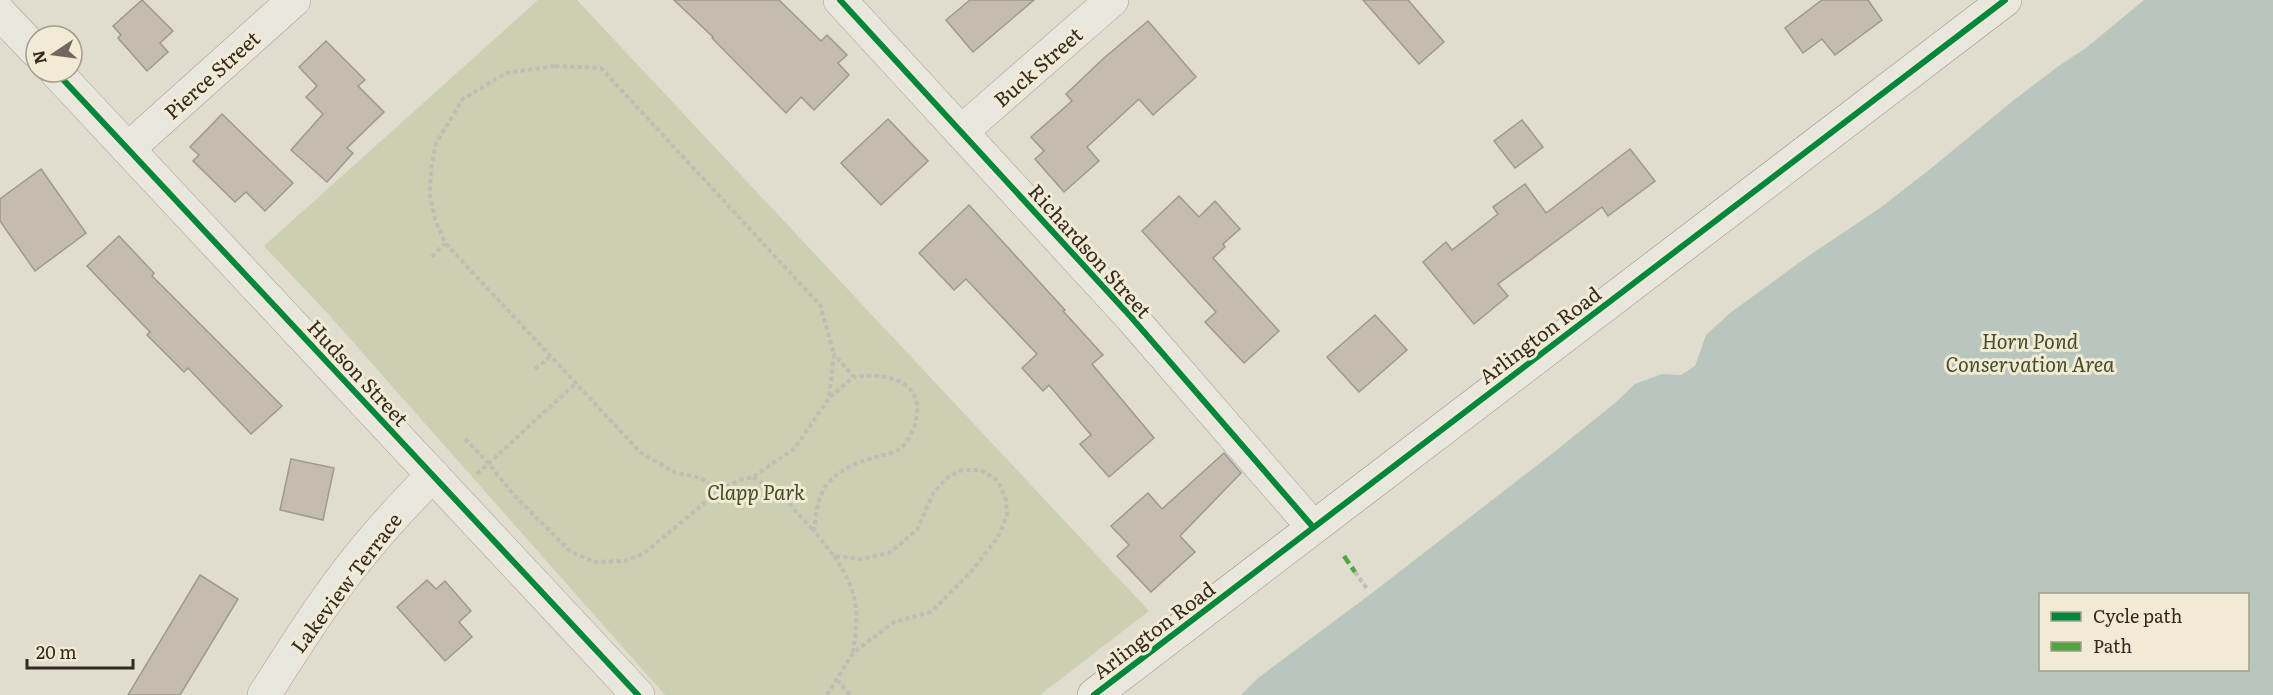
<svg xmlns="http://www.w3.org/2000/svg" width="2273" height="695" viewBox="0 0 2273 695" font-family="Literata,serif">
<style>
.green{fill:#cdcfb2}
.water{fill:#b8c6be;fill-rule:evenodd}
.building{fill:#c4bcaf;stroke:#a0988e;stroke-width:1.5}
.lines{fill:none;stroke-linecap:round;stroke-linejoin:round}
.street-casing{stroke:#a6a196;stroke-width:34}
.secondary-casing{stroke:#959186;stroke-width:34}
.path{stroke:#c1bdb5;stroke-width:4;stroke-dasharray:4.5 3;stroke-linecap:butt}
.street{stroke:#e9e6de;stroke-width:33}
.secondary{stroke:#e9e6de;stroke-width:33}
.quiet{stroke:#52a441;stroke-width:4.5;stroke-dasharray:9 4.5;stroke-linecap:butt}
.cycleway-casing{stroke:#f1ead5;stroke-width:10}
.cycleway{stroke:#00873e;stroke-width:6}
.labels{text-anchor:middle;dominant-baseline:central;stroke-width:6;stroke-linejoin:round;paint-order:stroke}
.street-label{font-size:20px;fill:#332a20;stroke:#f1ead5}
.park-label{font-size:20px;font-style:italic;fill:#424d29;stroke:#f1ead5}
</style>
<rect width="100%" height="100%" fill="#e0dcce"/>
<!-- green -->
<path class="green" d="M 538,0 L 577,0 L 1149,611 L 1040,695 L 665,695 L 330,316 L 264,246 Z"/>
<!-- water -->
<path class="water" d="M 2144,0 L 2273,0 L 2273,695 L 1241,695 L 1258,678 L 1372,593 L 1553,453 L 1615,403 L 1635,384 L 1662,374 L 1681,375 L 1695,366 L 1706,335 L 1730,313 L 1807,257 L 1880,208 L 1929,170 L 2014,100 L 2060,65 L 2086,48 ZM 2040,594 L 2248,594 L 2248,670 L 2040,670 Z"/>
<!-- building -->
<g class="building">
<path d="M 142,0 L 173,31 L 160,43 L 168,52 L 147,71 L 118,38 L 121,35 L 113,26 Z"/>
<path d="M 674,0 L 779,0 L 821,41 L 827,35 L 847,55 L 838,63 L 849,75 L 814,110 L 801,97 L 786,113 L 712,38 L 713,37 Z"/>
<path d="M 970,0 L 1034,0 L 973,52 L 946,20 Z"/>
<path d="M 1363,0 L 1408,0 L 1444,42 L 1419,64 Z"/>
<path d="M 1822,0 L 1868,0 L 1882,20 L 1835,55 L 1822,39 L 1803,53 L 1785,28 Z"/>
<path d="M 1148,21 L 1196,77 L 1153,115 L 1139,99 L 1087,147 L 1099,161 L 1064,192 L 1035,159 L 1044,151 L 1031,137 L 1072,101 L 1066,94 L 1104,58 Z"/>
<path d="M 326,41 L 365,80 L 358,86 L 384,112 L 347,148 L 353,153 L 327,182 L 291,150 L 323,114 L 306,97 L 317,86 L 299,67 Z"/>
<path d="M 222,114 L 293,183 L 265,211 L 246,192 L 235,202 L 193,161 L 199,155 L 190,147 Z"/>
<path d="M 888,119 L 928,161 L 881,205 L 841,163 Z"/>
<path d="M 1522,120 L 1543,147 L 1515,168 L 1494,141 Z"/>
<path d="M 1630,149 L 1655,181 L 1608,216 L 1602,207 L 1498,284 L 1508,296 L 1474,324 L 1423,262 L 1446,242 L 1452,250 L 1498,214 L 1493,207 L 1525,184 L 1546,213 Z"/>
<path d="M 41,169 L 86,233 L 35,271 L 0,221 L 0,199 Z"/>
<path d="M 1179,196 L 1199,217 L 1215,201 L 1240,229 L 1223,244 L 1225,247 L 1213,258 L 1279,331 L 1244,363 L 1205,322 L 1216,312 L 1142,231 Z"/>
<path d="M 969,205 L 1065,310 L 1063,311 L 1103,355 L 1092,364 L 1154,438 L 1109,477 L 1080,444 L 1091,435 L 1049,385 L 1043,391 L 1022,368 L 1037,354 L 966,279 L 954,290 L 919,253 Z"/>
<path d="M 119,236 L 154,273 L 152,276 L 282,406 L 251,434 L 188,368 L 184,372 L 147,335 L 150,332 L 87,266 Z"/>
<path d="M 1375,315 L 1407,350 L 1359,392 L 1327,357 Z"/>
<path d="M 1224,453 L 1241,473 L 1180,536 L 1195,552 L 1151,592 L 1117,556 L 1129,545 L 1111,526 L 1148,493 L 1162,509 Z"/>
<path d="M 291,459 L 334,468 L 323,520 L 280,510 Z"/>
<path d="M 200,575 L 238,599 L 180,695 L 128,695 Z"/>
<path d="M 427,580 L 436,589 L 445,581 L 471,611 L 459,622 L 472,637 L 445,661 L 397,607 Z"/>
</g>
<g class="lines">
<!-- street casing -->
<g class="street-casing">
<g id="street">
<path d="M 840,0 L 1131,317 L 1313,527"/>
<path d="M 0,13 L 36,51"/>
<path d="M 56,72 L 638,695"/>
<path d="M 961,132 L 1112,0"/>
<path d="M 128,149 L 294,0"/>
<path d="M 264,695 C 285,663 305,630 328,598 C 359,553 395,513 433,475"/>
</g>
</g>
<!-- secondary casing -->
<g class="secondary-casing">
<path id="secondary" d="M 1094,695 L 2005,0"/>
</g>
<!-- path -->
<g class="path">
<path d="M 555,66 L 601,68 L 820,305 L 834,354 L 829,398 L 795,448 L 753,477 L 739,480 L 719,491 L 701,478 L 676,473 L 641,453 L 445,243 L 435,219 L 430,196 L 431,169 L 436,143 L 463,99 L 506,73 Z"/>
<path d="M 432,257 L 445,243"/>
<path d="M 535,369 L 551,356"/>
<path d="M 830,397 L 854,377 L 834,354"/>
<path d="M 465,439 L 488,463 L 514,495 L 570,551 L 594,562 L 625,561 L 644,553 L 719,491"/>
<path d="M 477,474 L 575,384"/>
<path d="M 753,477 L 783,497 L 814,531"/>
<path d="M 834,556 C 859,594 859,609 853,652"/>
<path d="M 1355,572 L 1368,590"/>
<path d="M 837,680 L 850,695"/>
<path d="M 827,695 L 853,653 L 894,622 L 931,612 L 971,572 L 998,537 L 1007,516 L 1006,500 L 998,481 L 981,470 L 962,470 L 948,477 L 933,493 L 917,530 L 889,553 L 862,559 L 834,556 L 814,531 C 816,513 817,494 831,480 C 844,466 863,461 880,456 C 885,454 893,453 898,450 C 905,446 913,432 915,424 C 927,381 887,372 854,377"/>
</g>
<!-- street -->
<use href="#street" class="street"/>
<!-- secondary -->
<use href="#secondary" class="secondary"/>
<!-- quiet -->
<path class="quiet" d="M 1344,556 L 1355,572"/>
<!-- cycleway casing -->
<g class="cycleway-casing">
<g id="cycleway">
<path d="M 840,0 L 1131,317 L 1313,527"/>
<path d="M 56,72 L 638,695"/>
<path d="M 1094,695 L 2005,0"/>
</g>
</g>
<!-- cycleway -->
<use href="#cycleway" class="cycleway"/>
</g>
<g class="labels">
<!-- street labels -->
<g class="street-label">
<text transform="translate(1037 66) rotate(-41)">Buck Street</text>
<text transform="translate(211 74) rotate(-42)">Pierce Street</text>
<text transform="translate(1091 250) rotate(48)">Richardson Street</text>
<text transform="translate(1539 334) rotate(-37)">Arlington Road</text>
<text transform="translate(359 372) rotate(47)">Hudson Street</text>
<text transform="translate(345 582) rotate(-53)">Lakeview Terrace</text>
<text transform="translate(1153 629) rotate(-37)">Arlington Road</text>
</g>
<!-- park labels -->
<g class="park-label">
<text x="2030" y="340">Horn Pond<tspan x="2030" dy="23">Conservation Area</tspan></text>
<text x="756" y="491">Clapp Park</text>
</g>
</g>
<!-- legend -->
<rect x="2039" y="593" width="210" height="78" fill="#f1ead5" stroke="#a59d8d" stroke-width="1.5"/>
<rect x="2051" y="612" width="30" height="9" fill="#00873e" stroke="#a59d8d" stroke-width="1.5"/>
<text x="2093" y="623" font-size="18" fill="#332a20">Cycle path</text>
<rect x="2051" y="642" width="30" height="9" fill="#52a441" stroke="#a59d8d" stroke-width="1.5"/>
<text x="2093" y="653" font-size="18" fill="#332a20">Path</text>
<!-- north arrow -->
<g transform="translate(54 54) rotate(257)"><circle r="28" fill="#f1ead5" stroke="#a59d8d" stroke-width="1.5"/>
<path d="M0-4.5L10 22L0 15L-10 22Z" fill="#70685d"/>
<text y="-9" font-size="16" font-weight="bold" text-anchor="middle" fill="#332a20">N</text>
</g>
<!-- scale -->
<path d="M27 659v9h106v-9" fill="none" stroke="#332a20" stroke-width="3"/>
<text x="36" y="659" font-size="18" fill="#332a20" stroke="#f1ead5" stroke-width="4.5" paint-order="stroke">20 m</text>
</svg>
